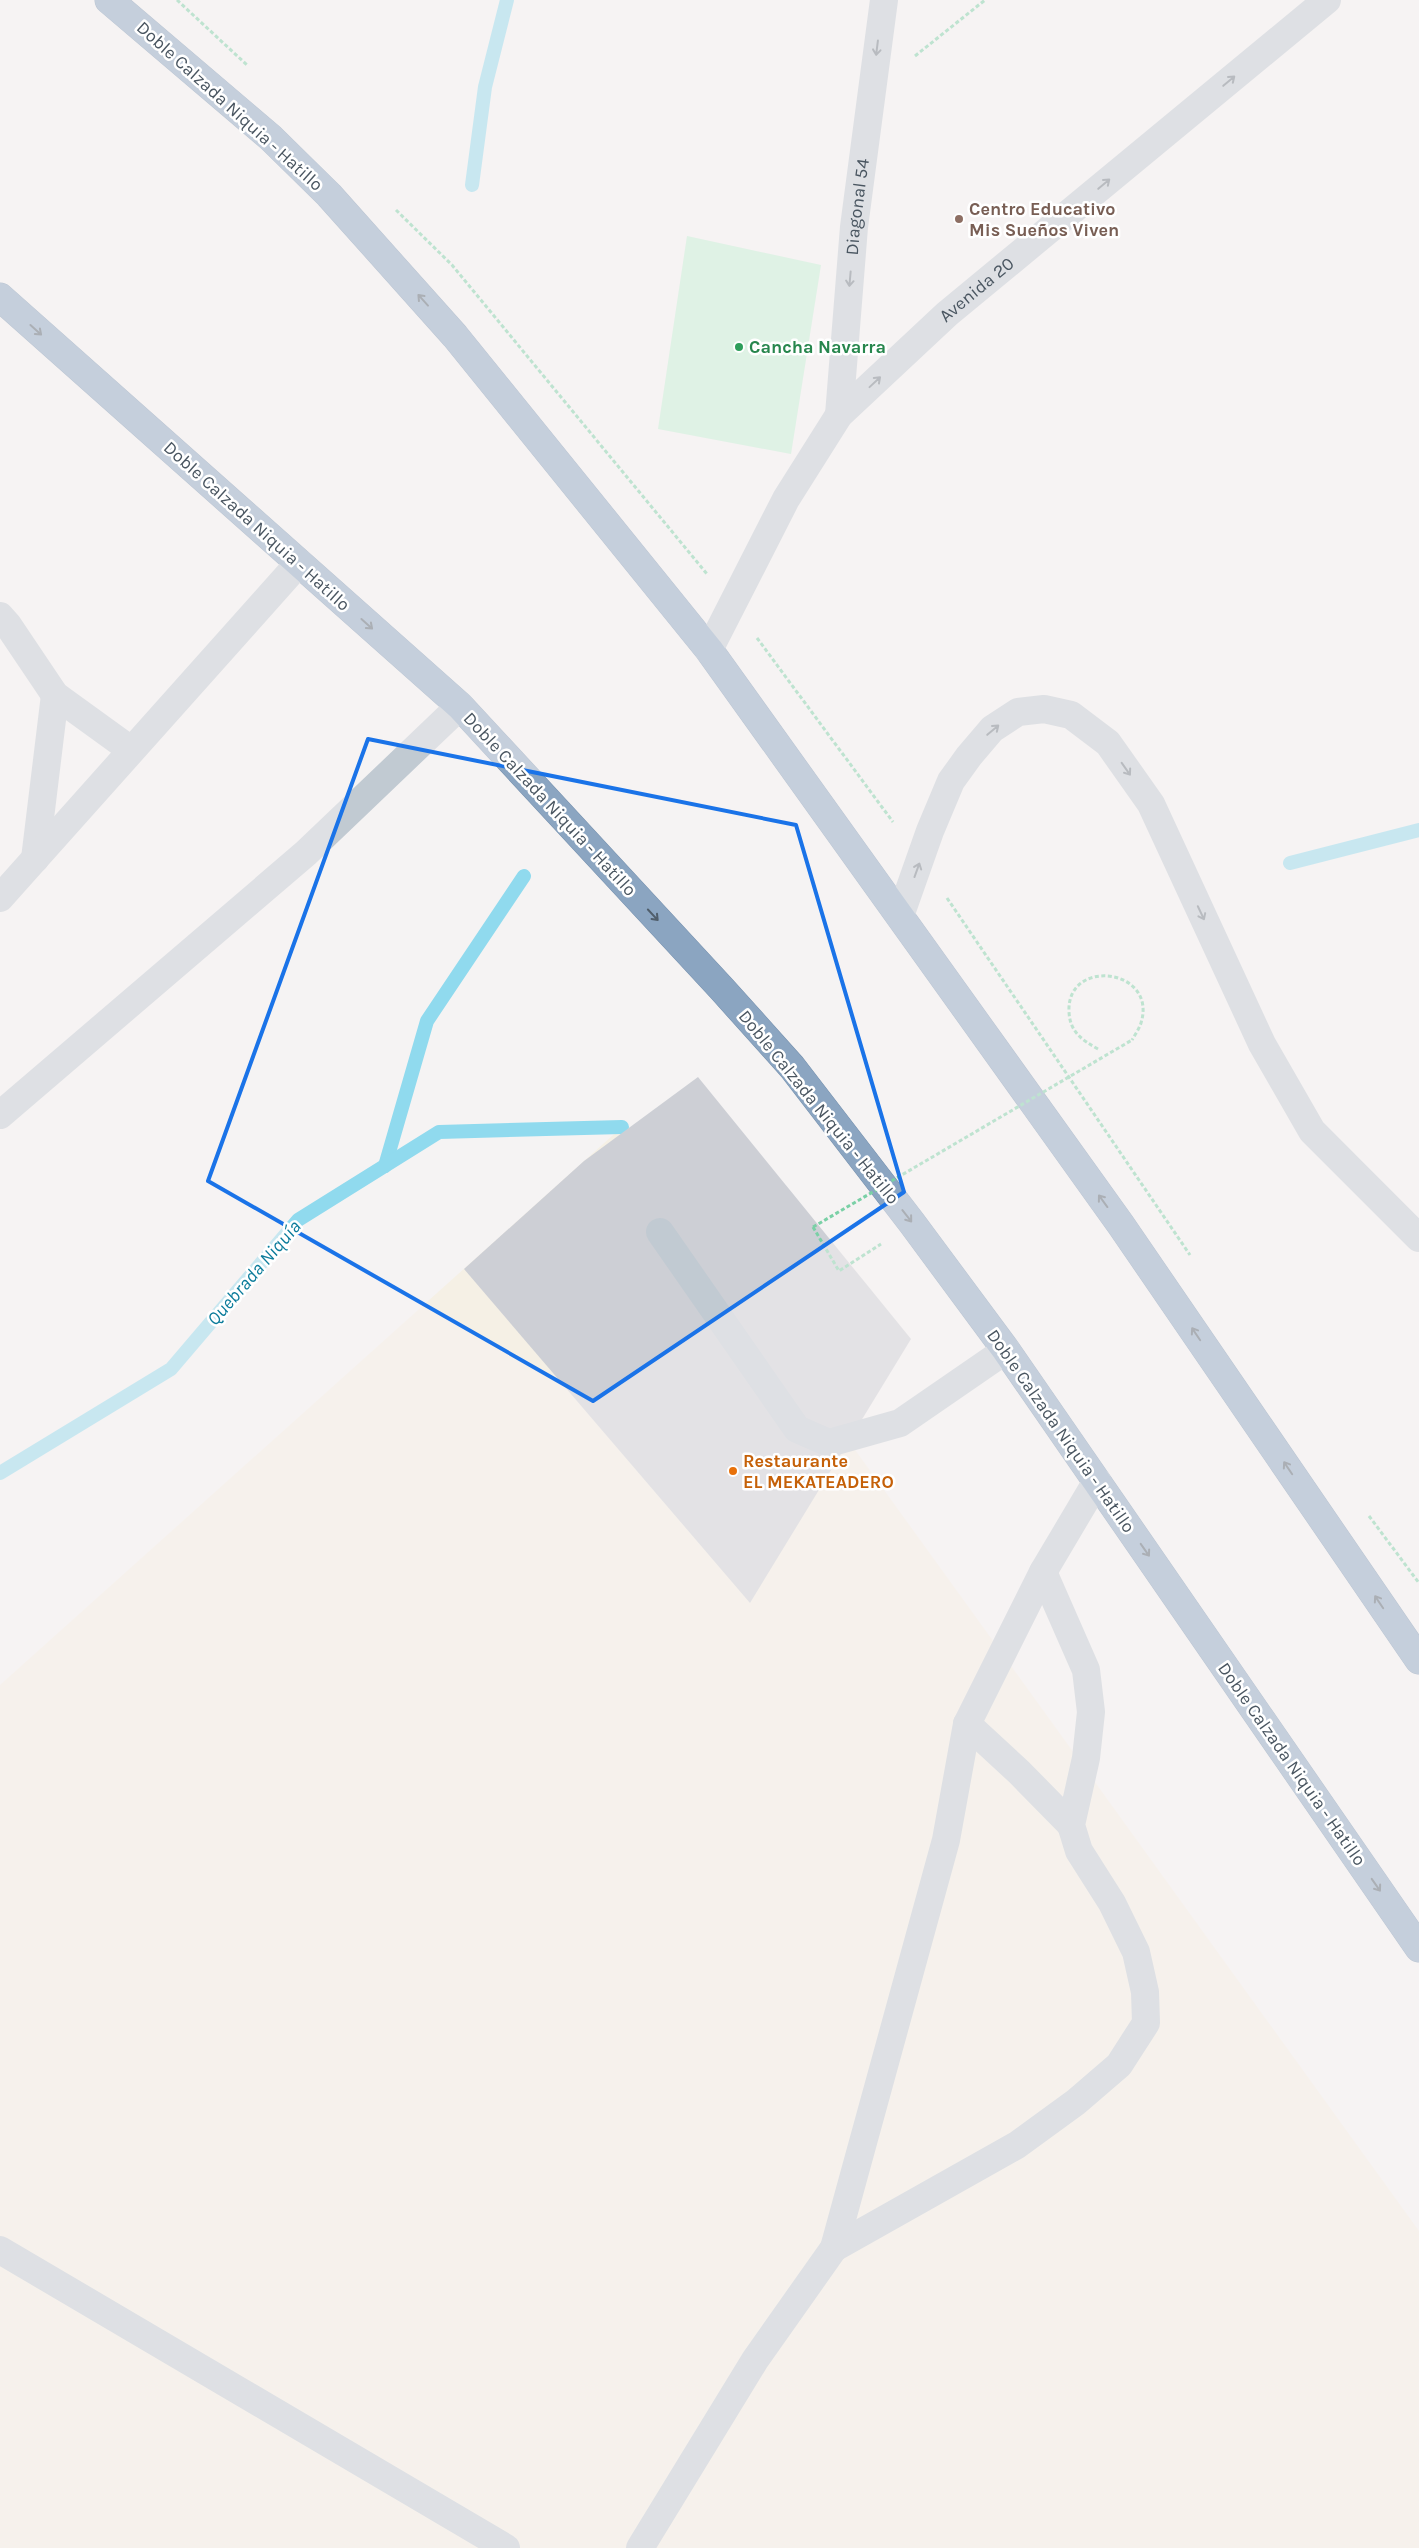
<svg xmlns="http://www.w3.org/2000/svg" width="1419" height="2548" viewBox="0 0 1419 2548" font-family="Karla,sans-serif">
<style>
.green{fill:#c3f1d5}
.sand{fill:#f5f0e5}
.lines{fill:none;stroke-linecap:round;stroke-linejoin:round}
.stream{stroke:#90daee;stroke-width:14}
.building{fill:#cdcfd5}
.highway-casing{stroke:#7690ad;stroke-width:29}
.path{stroke:#7ad0a6;stroke-width:3;stroke-dasharray:4 2.5;stroke-linecap:butt}
.minor{stroke:#c1cad2;stroke-width:28}
.highway{stroke:#8ba5c1;stroke-width:28}
.path-bridge{stroke:#7ad0a6;stroke-width:3;stroke-dasharray:4 2.5;stroke-linecap:butt}
.oneway{stroke:#6e7983}
.oneway2{stroke:#505e6b}
.marked{fill:none;stroke:#1a73e8;stroke-width:4;stroke-linejoin:round}
.education-dot{fill:#8d6e63;stroke:#fff;stroke-width:2}
.leisure-dot{fill:#2e9e5b;stroke:#fff;stroke-width:2}
.food-dot{fill:#e8710a;stroke:#fff;stroke-width:2}
.labels{text-anchor:middle;dominant-baseline:central;stroke-width:5;stroke-linejoin:round;paint-order:stroke}
.street-label{font-size:18px;fill:#4a5661;stroke:#fff}
.education-label{font-size:18px;font-weight:bold;fill:#785e54;stroke:#fff;text-anchor:start}
.leisure-label{font-size:18px;font-weight:bold;fill:#27864d;stroke:#fff;text-anchor:start}
.food-label{font-size:18px;font-weight:bold;fill:#c56008;stroke:#fff;text-anchor:start}
.water-label{font-size:19px;font-style:italic;fill:#0c7c9b;stroke:#fff}
</style>
<rect width="100%" height="100%" fill="#f5f3f3"/>
<!-- green -->
<path class="green" d="M 687,236 L 821,265 L 791,454 L 658,429 Z"/>
<!-- sand -->
<path class="sand" d="M 622,1127 L 1419,2231 L 1419,2548 L 0,2548 L 0,1685 Z"/>
<g class="lines">
<!-- stream -->
<g class="stream">
<path d="M 472,185 L 485,87 L 507,0"/>
<path d="M 1290,863 L 1419,830"/>
<path d="M 385,1166 L 427,1021 L 524,876"/>
<path d="M 0,1473 L 171,1369 L 298,1220 L 439,1132 L 622,1127"/>
</g>
</g>
<!-- building -->
<path class="building" d="M 698,1077 L 911,1339 L 750,1603 L 464,1269 L 584,1161 Z"/>
<g class="lines">
<!-- highway casing -->
<g class="highway-casing">
<g id="highway">
<path d="M 109,0 L 271,138 L 329,195 L 455,336 L 709,650 L 1121,1225 L 1419,1660"/>
<path d="M 0,297 L 460,706 L 722,989 L 792,1067 L 912,1223 L 1006,1350 L 1419,1948"/>
</g>
</g>
<!-- path -->
<g class="path">
<path d="M 177,0 L 247,65"/>
<path d="M 915,56 L 985,0"/>
<path d="M 396,210 L 452,265 L 707,574"/>
<path d="M 757,638 L 893,822"/>
<path d="M 947,898 L 1190,1255"/>
<path d="M 1098,1049 C 1082,1040 1070,1032 1069,1012 C 1066,957 1158,968 1141,1023 C 1139,1029 1135,1035 1132,1040"/>
<path d="M 813,1227 L 839,1271 L 881,1244"/>
<path d="M 1369,1516 L 1419,1583"/>
</g>
<!-- minor -->
<g class="minor">
<path id="s1" d="M 839,415 L 854,227 L 884,0"/>
<path d="M 0,616 L 8,625 L 55,695 L 131,750"/>
<path id="s2" d="M 709,650 L 786,499 L 839,415 L 947,314 L 1327,0"/>
<path d="M 35,859 L 55,695"/>
<path d="M 0,898 L 299,563"/>
<path d="M 900,916 L 930,831 L 951,781 L 969,756 L 992,729 L 1018,712 L 1044,709 L 1071,715 L 1108,743 L 1151,804 L 1262,1044 L 1312,1131 L 1419,1238"/>
<path d="M 0,1115 L 306,853 L 460,706"/>
<path d="M 660,1232 L 797,1429 L 829,1443 L 900,1423 L 1006,1350"/>
<path d="M 967,1724 L 1019,1772 L 1071,1825"/>
<path d="M 834,2248 L 1017,2145 L 1076,2102 L 1119,2065 L 1146,2023 L 1145,1992 L 1136,1952 L 1112,1903 L 1079,1851 L 1071,1825 L 1086,1758 L 1091,1712 L 1086,1670 L 1043,1572"/>
<path d="M 0,2250 L 506,2548"/>
<path d="M 640,2548 L 755,2360 L 834,2248 L 946,1840 L 967,1724 L 1043,1572 L 1097,1481"/>
</g>
<!-- highway -->
<use href="#highway" class="highway"/>
<!-- path-bridge -->
<path class="path-bridge" d="M 813,1227 L 1132,1040"/>
</g>
<!-- one-way arrows -->
<defs><path id="oneway-shaft" d="M-6 0H5M1.5-3L5.5 0L1.5 3" fill="none" stroke-width="1.6" stroke-linecap="round" stroke-linejoin="round" transform="scale(1.25)"/></defs>
<g class="oneway">
<use href="#oneway-shaft" transform="translate(877 48) rotate(97)"/>
<use href="#oneway-shaft" transform="translate(1229 81) rotate(-40)"/>
<use href="#oneway-shaft" transform="translate(1104 184) rotate(-40)"/>
<use href="#oneway-shaft" transform="translate(850 279) rotate(95)"/>
<use href="#oneway-shaft" transform="translate(875 382) rotate(-43)"/>
<use href="#oneway-shaft" transform="translate(993 730) rotate(-40)"/>
<use href="#oneway-shaft" transform="translate(1126 769) rotate(55)"/>
<use href="#oneway-shaft" transform="translate(917 870) rotate(-70)"/>
<use href="#oneway-shaft" transform="translate(1201 913) rotate(65)"/>
</g>
<g class="oneway2">
<use href="#oneway-shaft" transform="translate(423 300) rotate(-132)"/>
<use href="#oneway-shaft" transform="translate(36 330) rotate(42)"/>
<use href="#oneway-shaft" transform="translate(367 624) rotate(42)"/>
<use href="#oneway-shaft" transform="translate(653 915) rotate(47)"/>
<use href="#oneway-shaft" transform="translate(1103 1201) rotate(-126)"/>
<use href="#oneway-shaft" transform="translate(907 1216) rotate(52)"/>
<use href="#oneway-shaft" transform="translate(1196 1334) rotate(-124)"/>
<use href="#oneway-shaft" transform="translate(1288 1468) rotate(-124)"/>
<use href="#oneway-shaft" transform="translate(1145 1550) rotate(55)"/>
<use href="#oneway-shaft" transform="translate(1379 1602) rotate(-124)"/>
<use href="#oneway-shaft" transform="translate(1376 1885) rotate(55)"/>
</g>
<!-- marked area -->
<path d="M0 0H1419V2548H0ZM 368,739 L 796,825 L 904,1192 L 593,1401 L 208,1181 Z" fill="#f5f3f3" fill-opacity=".55" fill-rule="evenodd"/>
<path class="marked" d="M 368,739 L 796,825 L 904,1192 L 593,1401 L 208,1181 Z"/>
<!-- markers -->
<circle class="education-dot" cx="959" cy="219" r="5"/>
<circle class="leisure-dot" cx="739" cy="347" r="5"/>
<circle class="food-dot" cx="733" cy="1471" r="5"/>
<g class="labels">
<!-- street labels -->
<g class="street-label">
<text transform="translate(230 106) rotate(42)">Doble Calzada Niquia - Hatillo</text>
<text stroke="none"><textPath href="#s1" startOffset="209">Diagonal 54</textPath></text>
<text stroke="none"><textPath href="#s2" startOffset="455">Avenida 20</textPath></text>
<text transform="translate(257 526) rotate(42)">Doble Calzada Niquia - Hatillo</text>
<text transform="translate(550 804) rotate(47)">Doble Calzada Niquia - Hatillo</text>
<text transform="translate(819 1107) rotate(51)">Doble Calzada Niquia - Hatillo</text>
<text transform="translate(1061 1431) rotate(55)">Doble Calzada Niquia - Hatillo</text>
<text transform="translate(1292 1764) rotate(55)">Doble Calzada Niquia - Hatillo</text>
</g>
<!-- education labels -->
<g class="education-label">
<text x="969" y="209">Centro Educativo<tspan x="969" dy="21">Mis Sueños Viven</tspan></text>
</g>
<!-- leisure labels -->
<g class="leisure-label">
<text x="749" y="347">Cancha Navarra</text>
</g>
<!-- food labels -->
<g class="food-label">
<text x="743" y="1461">Restaurante<tspan x="743" dy="21">EL MEKATEADERO</tspan></text>
</g>
<!-- water labels -->
<g class="water-label">
<text transform="translate(254 1273) rotate(-49)">Quebrada Niquía</text>
</g>
</g>
</svg>
